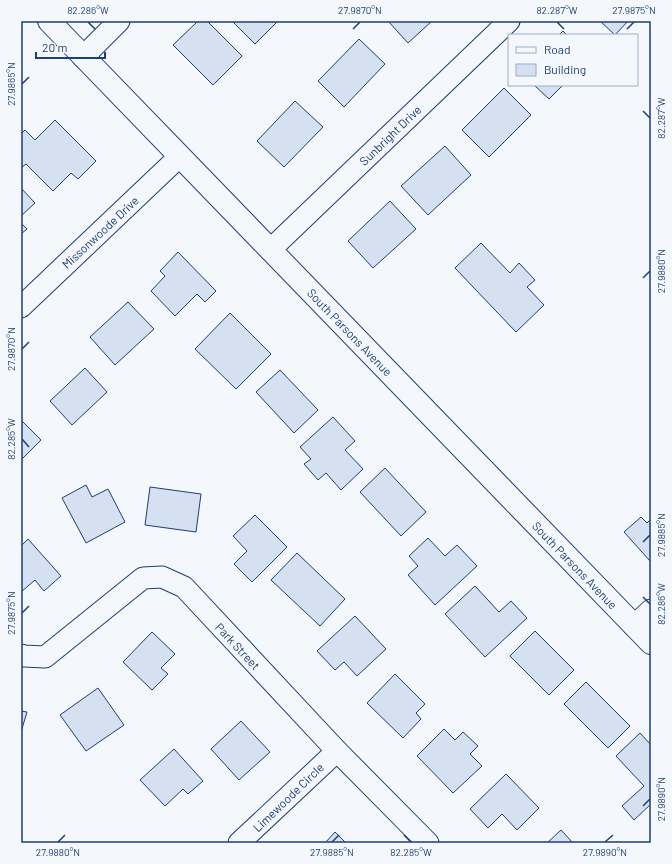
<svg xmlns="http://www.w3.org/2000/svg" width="672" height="864" viewBox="0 0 672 864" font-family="Barlow,sans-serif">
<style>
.building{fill:#d5e0f0;stroke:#1d3f73}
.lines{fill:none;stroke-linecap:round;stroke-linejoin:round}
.street-casing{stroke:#1d3f73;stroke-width:23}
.secondary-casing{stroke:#1d3f73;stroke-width:24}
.street{stroke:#f4f7fb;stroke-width:21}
.secondary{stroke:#f4f7fb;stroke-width:22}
.ticks{fill:none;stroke:#1d3f73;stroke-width:1.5}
.labels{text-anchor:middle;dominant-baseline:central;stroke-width:3;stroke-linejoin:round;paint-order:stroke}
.street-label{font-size:12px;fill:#1d3f73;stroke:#f4f7fb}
.neatline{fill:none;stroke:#1d3f73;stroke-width:1.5}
.ticks-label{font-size:10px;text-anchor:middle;fill:#1d3f73}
</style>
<rect width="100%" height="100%" fill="#f4f7fb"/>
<!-- building -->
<g class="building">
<path d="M 198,21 L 207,21 L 242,56 L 213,85 L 173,45 Z"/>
<path d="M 232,21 L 278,21 L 255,44 Z"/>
<path d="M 388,21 L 432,21 L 408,43 Z"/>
<path d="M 600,21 L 628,21 L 615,35 Z"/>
<path d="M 563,31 L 567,35 L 559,35 Z"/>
<path d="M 359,39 L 385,64 L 344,107 L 318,81 Z"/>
<path d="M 534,85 L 563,85 L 549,99 Z"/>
<path d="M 504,88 L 531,115 L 489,157 L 462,130 Z"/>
<path d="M 295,101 L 323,127 L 284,167 L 257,141 Z"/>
<path d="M 55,120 L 96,161 L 78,179 L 71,173 L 53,191 L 26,164 L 21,168 L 21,134 L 25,130 L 35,140 Z"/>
<path d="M 445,146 L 471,175 L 428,215 L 401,186 Z"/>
<path d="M 21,188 L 35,203 L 21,216 Z"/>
<path d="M 390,201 L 416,229 L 373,268 L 348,241 Z"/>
<path d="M 21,223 L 27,229 L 21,234 Z"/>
<path d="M 481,243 L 510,273 L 519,263 L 535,280 L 527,287 L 544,305 L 516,332 L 455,268 Z"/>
<path d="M 178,252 L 216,291 L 205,302 L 197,294 L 175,316 L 151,291 L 165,276 L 160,271 Z"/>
<path d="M 128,302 L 154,329 L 115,365 L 90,337 Z"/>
<path d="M 230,313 L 271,354 L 236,389 L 195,349 Z"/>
<path d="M 85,368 L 107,392 L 72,425 L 50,401 Z"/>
<path d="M 280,370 L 318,410 L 294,433 L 256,392 Z"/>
<path d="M 333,417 L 355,441 L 345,450 L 363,469 L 341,490 L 326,473 L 318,480 L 304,464 L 311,459 L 300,447 Z"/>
<path d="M 21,420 L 41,440 L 21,460 Z"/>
<path d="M 385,468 L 426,512 L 401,536 L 360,492 Z"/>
<path d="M 86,485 L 92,497 L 108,489 L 125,522 L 86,543 L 62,498 Z"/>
<path d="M 150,487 L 201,494 L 196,532 L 145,525 Z"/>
<path d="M 255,515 L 287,547 L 252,582 L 234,564 L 247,551 L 233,536 Z"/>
<path d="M 641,517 L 647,523 L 651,519 L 651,560 L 650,561 L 624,532 Z"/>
<path d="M 428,538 L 445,556 L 457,545 L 477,566 L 435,605 L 408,575 L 418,566 L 409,556 Z"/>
<path d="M 28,539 L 61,576 L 44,591 L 35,580 L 21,592 L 21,546 Z"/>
<path d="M 297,553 L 345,599 L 320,626 L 271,580 Z"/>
<path d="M 475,586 L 499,612 L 511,601 L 527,618 L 485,657 L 445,614 Z"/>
<path d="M 355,616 L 386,649 L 357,676 L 344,662 L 335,670 L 317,651 Z"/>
<path d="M 535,631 L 574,670 L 549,695 L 510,656 Z"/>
<path d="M 152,632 L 175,654 L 161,668 L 168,674 L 152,690 L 123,662 Z"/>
<path d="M 395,674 L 425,704 L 416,713 L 421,719 L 403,738 L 367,703 Z"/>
<path d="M 586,682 L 630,726 L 608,748 L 564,704 Z"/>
<path d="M 98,688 L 124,725 L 86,751 L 60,715 Z"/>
<path d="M 21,711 L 27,712 L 21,732 Z"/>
<path d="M 241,721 L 270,752 L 239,780 L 211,749 Z"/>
<path d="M 444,729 L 455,740 L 463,732 L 478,746 L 470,754 L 482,766 L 453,793 L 417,756 Z"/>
<path d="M 640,733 L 651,745 L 651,804 L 634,820 L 622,806 L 644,786 L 616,756 Z"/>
<path d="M 174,749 L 203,781 L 188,794 L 183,789 L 165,806 L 140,780 Z"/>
<path d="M 506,774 L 539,808 L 517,830 L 502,814 L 488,828 L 470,809 Z"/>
<path d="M 561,830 L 573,843 L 547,843 Z"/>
<path d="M 335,832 L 346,843 L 325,843 Z"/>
</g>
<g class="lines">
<!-- street casing -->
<g class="street-casing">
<g id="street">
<path d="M 83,57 L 119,21"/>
<path d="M 270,250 L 509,21"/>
<path d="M 21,307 L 180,156"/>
<path d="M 634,626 L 651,610"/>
<path d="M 21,655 L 24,656 L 45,657 L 143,578 L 162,577 L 184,587 L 337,751 L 428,843"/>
<path d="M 239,843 L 337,751"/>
</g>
</g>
<!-- secondary casing -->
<g class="secondary-casing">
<path id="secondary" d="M 49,21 L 651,643"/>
</g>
<!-- street -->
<use href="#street" class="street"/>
<!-- secondary -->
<use href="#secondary" class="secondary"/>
</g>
<!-- ticks -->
<path class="ticks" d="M 88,22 L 95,29M 557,22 L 564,29M 353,29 L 360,22M 627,29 L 634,22M 22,84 L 29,77M 643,111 L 650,118M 643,278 L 650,271M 22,349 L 29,342M 22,439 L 29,447M 643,542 L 650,535M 643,597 L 650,604M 22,613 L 29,606M 643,806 L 650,799M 404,835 L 411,842M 58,842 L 65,835M 332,842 L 339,835M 605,842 L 613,835"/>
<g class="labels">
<!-- street labels -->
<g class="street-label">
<text transform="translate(390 135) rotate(-44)">Sunbright Drive</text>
<text transform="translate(100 232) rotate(-43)">Missonwoode Drive</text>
<text transform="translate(350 332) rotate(46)">South Parsons Avenue</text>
<text transform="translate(575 565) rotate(46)">South Parsons Avenue</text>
<text transform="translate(238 646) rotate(47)">Park Street</text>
<text transform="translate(288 797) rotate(-44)">Limewoode Circle</text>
</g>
</g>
<!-- border -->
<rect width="672" height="864" fill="none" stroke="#f4f7fb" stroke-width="44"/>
<!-- legend -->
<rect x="508" y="34" width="130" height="52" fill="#f4f7fb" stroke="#9eadc5"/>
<rect x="516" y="47" width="20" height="6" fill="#f4f7fb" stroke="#9eadc5"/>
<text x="544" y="54" font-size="12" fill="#1d3f73">Road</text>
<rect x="516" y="64" width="20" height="12" fill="#d5e0f0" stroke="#9eadc5"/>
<text x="544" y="74" font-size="12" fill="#1d3f73">Building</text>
<!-- scale -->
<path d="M36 52v6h69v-6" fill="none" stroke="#1d3f73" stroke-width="2"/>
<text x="42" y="52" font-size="12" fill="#1d3f73" stroke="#f4f7fb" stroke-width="3" paint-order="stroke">20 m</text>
<rect x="22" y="22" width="628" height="820" class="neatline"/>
<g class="ticks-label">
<text x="88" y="14">82.286°W</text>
<text x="360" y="14">27.9870°N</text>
<text x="557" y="14">82.287°W</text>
<text x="634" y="14">27.9875°N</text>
<text transform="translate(11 84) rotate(-90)" y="4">27.9865°N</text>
<text transform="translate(661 118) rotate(-90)" y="4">82.287°W</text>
<text transform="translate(661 271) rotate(-90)" y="4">27.9880°N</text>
<text transform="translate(11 349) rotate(-90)" y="4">27.9870°N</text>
<text transform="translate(11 439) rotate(-90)" y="4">82.285°W</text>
<text transform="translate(661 535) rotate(-90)" y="4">27.9885°N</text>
<text transform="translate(661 604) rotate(-90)" y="4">82.286°W</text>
<text transform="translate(11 613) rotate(-90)" y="4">27.9875°N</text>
<text transform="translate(661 799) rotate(-90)" y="4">27.9890°N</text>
<text x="58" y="856">27.9880°N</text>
<text x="332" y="856">27.9885°N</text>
<text x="411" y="856">82.285°W</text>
<text x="605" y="856">27.9890°N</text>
</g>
</svg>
